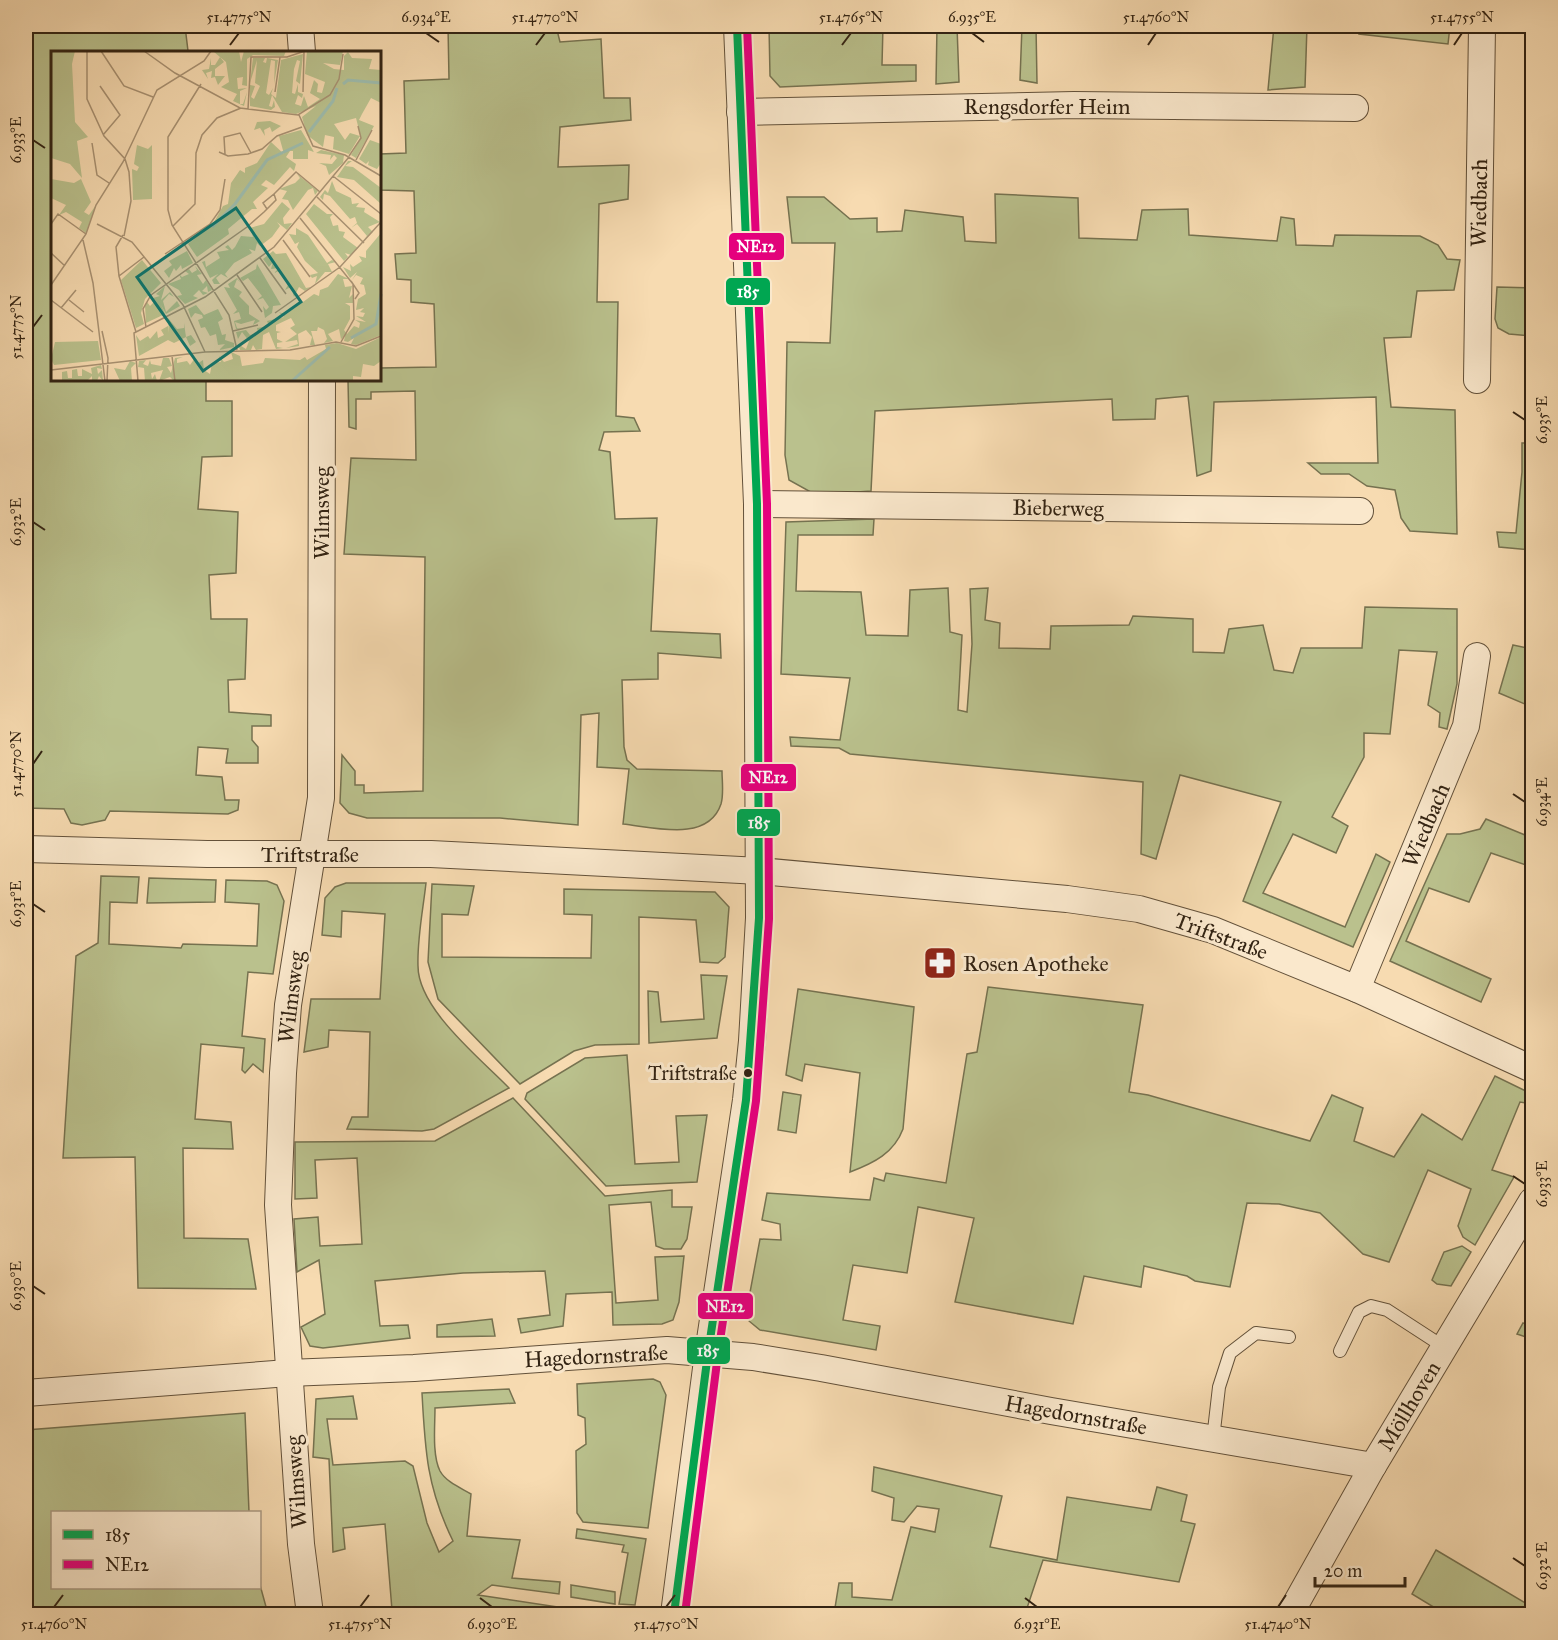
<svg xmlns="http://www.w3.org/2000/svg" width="1558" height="1640" viewBox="0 0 1558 1640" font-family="'IM FELL Great Primer',serif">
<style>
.green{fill:#bac18d;stroke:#767250;stroke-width:1.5}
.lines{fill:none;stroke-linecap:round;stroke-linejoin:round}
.service-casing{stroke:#63513a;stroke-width:14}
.minor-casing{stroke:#63513a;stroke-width:28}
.service{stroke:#fae8cc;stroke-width:12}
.minor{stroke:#fae8cc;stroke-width:26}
.bus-1-casing{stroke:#fae8cc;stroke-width:12}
.bus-2-casing{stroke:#fae8cc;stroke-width:12}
.bus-1{stroke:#00a651;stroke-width:8}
.bus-2{stroke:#e5007d;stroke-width:8}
.ticks{fill:none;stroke:#322313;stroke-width:2}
.bus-dot{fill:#322313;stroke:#fae8cc;stroke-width:2}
.labels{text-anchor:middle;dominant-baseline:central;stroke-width:6;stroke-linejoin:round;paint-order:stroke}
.bus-label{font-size:20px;fill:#322313;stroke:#fae8cc;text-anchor:end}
.street-label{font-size:22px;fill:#322313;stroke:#fae8cc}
.poi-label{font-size:22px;fill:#322313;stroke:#fae8cc;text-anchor:start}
.inset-river{fill:none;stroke:#9dbbac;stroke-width:3}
.inset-road{fill:none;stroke:#a89172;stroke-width:1.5}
.view{fill:#0f766e;fill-opacity:0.15;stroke:#0f766e;stroke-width:3}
.inset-edge{fill:none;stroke:#322313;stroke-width:3}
.line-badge{stroke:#fae8cc;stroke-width:2}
.badge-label{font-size:16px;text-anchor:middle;font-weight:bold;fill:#fff}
.neatline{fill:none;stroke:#322313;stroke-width:2}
.ticks-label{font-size:15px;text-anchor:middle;fill:#322313}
</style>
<rect width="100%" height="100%" fill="#f7dbb1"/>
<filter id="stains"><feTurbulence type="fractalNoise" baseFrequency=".00333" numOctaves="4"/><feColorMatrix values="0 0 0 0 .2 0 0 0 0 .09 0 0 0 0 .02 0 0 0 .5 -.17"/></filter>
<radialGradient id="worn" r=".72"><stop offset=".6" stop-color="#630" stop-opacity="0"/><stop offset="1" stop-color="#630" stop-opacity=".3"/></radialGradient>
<!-- green -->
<g class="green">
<path d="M 26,26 L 185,26 L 188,51 L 52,52 L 52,380 L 206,380 L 206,401 L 232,401 L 232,456 L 202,457 L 198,509 L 238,512 L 236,573 L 209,575 L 211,619 L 247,619 L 245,679 L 228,680 L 229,712 L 271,715 L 271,726 L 252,726 L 252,740 L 258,747 L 258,763 L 226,763 L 228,749 L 198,747 L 196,775 L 222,777 L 225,800 L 239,800 L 238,810 L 228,814 L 110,811 L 105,820 L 82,825 L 71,823 L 64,809 L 26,808 Z"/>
<path d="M 448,26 L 556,26 L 560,42 L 601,39 L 604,98 L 630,98 L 631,120 L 560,127 L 558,167 L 629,165 L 628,199 L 599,204 L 597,302 L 618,302 L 616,416 L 634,418 L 640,431 L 604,432 L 599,450 L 610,452 L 615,519 L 657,518 L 651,631 L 720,634 L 721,658 L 658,653 L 658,679 L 622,680 L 624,747 L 627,760 L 637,769 L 722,771 C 722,781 724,794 721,804 C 708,843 653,827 623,824 L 629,769 L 597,767 L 599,713 L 581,715 L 578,825 L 500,818 L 367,818 L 349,813 L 340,803 L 342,755 L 355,771 L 355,785 L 364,785 L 364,793 L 423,791 L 425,557 L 344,554 L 351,458 L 416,460 L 415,391 L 371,392 L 371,399 L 356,399 L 356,429 L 349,427 L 348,380 L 380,380 L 380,368 L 436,367 L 434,304 L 411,302 L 411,280 L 397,279 L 395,254 L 416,253 L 414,191 L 380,190 L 380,154 L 406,153 L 404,81 L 449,79 Z"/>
<path d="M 769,26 L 883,26 L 882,65 L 916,65 L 916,81 L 780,87 L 770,76 Z"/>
<path d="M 937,26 L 957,26 L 959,82 L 936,84 Z"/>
<path d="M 1022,26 L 1036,26 L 1037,83 L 1020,80 Z"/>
<path d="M 1274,26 L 1307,26 L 1305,87 L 1268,90 Z"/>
<path d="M 1360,26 L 1450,26 L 1448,44 L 1359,34 Z"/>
<path d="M 995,194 L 1078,198 L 1079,238 L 1137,240 L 1142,210 L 1188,209 L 1189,235 L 1277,241 L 1281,217 L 1294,219 L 1296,245 L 1333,246 L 1335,235 L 1420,236 L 1438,245 L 1447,259 L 1460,260 L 1454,290 L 1417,291 L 1411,337 L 1384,338 L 1391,407 L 1455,410 L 1457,534 L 1410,531 L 1401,518 L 1395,490 L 1367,486 L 1349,474 L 1321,474 L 1308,463 L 1378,463 L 1376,397 L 1214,402 L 1211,471 L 1197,476 L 1188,396 L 1156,399 L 1155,419 L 1113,420 L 1112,399 L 875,411 L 871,491 L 816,495 L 789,480 L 785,455 L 787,342 L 830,343 L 835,243 L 792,243 L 787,197 L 824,197 L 850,219 L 877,218 L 877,232 L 902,231 L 905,210 L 963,217 L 965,241 L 996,243 Z"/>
<path d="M 1497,287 L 1532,288 L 1532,336 L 1509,334 L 1498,328 L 1495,319 Z"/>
<path d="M 1522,443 L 1532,443 L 1532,550 L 1499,547 L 1497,532 L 1516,533 L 1522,472 Z"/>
<path d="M 874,519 L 873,535 L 798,535 L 796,591 L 861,592 L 866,635 L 908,636 L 910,590 L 948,588 L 950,632 L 962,635 L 958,710 L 967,712 L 972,644 L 970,589 L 988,588 L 985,620 L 1000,623 L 999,648 L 1050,649 L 1051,626 L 1129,625 L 1133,616 L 1193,619 L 1193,652 L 1224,653 L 1229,629 L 1263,625 L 1274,670 L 1293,673 L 1301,648 L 1362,648 L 1365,607 L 1457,609 L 1457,684 L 1447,729 L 1439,727 L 1440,713 L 1428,705 L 1437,652 L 1399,650 L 1390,734 L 1364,733 L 1364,757 L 1332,817 L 1348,826 L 1336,853 L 1293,834 L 1263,893 L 1345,927 L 1376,854 L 1390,862 L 1353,947 L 1243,901 L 1281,802 L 1180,775 L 1156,859 L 1141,854 L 1143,782 L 850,754 L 839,748 L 791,746 L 790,737 L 840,740 L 850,678 L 781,674 L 786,522 Z"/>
<path d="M 1513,645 L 1532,649 L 1532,707 L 1499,693 Z"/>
<path d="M 1486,819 L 1525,835 L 1532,820 L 1532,867 L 1491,853 L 1469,902 L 1429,888 L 1406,941 L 1491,979 L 1481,1002 L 1390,961 L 1447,834 L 1460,834 L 1480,829 Z"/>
<path d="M 101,876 L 139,877 L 137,903 L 110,902 L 109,944 L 181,948 L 183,944 L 257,946 L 259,904 L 225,902 L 226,880 L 267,881 L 277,885 L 284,901 L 273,974 L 248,972 L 242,1036 L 265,1039 L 263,1072 L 253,1064 L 245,1073 L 242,1070 L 244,1048 L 201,1044 L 195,1119 L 231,1122 L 233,1149 L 183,1148 L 184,1238 L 248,1239 L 256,1289 L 138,1288 L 135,1157 L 63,1158 L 76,956 L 98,943 Z"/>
<path d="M 149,878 L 216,880 L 215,902 L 147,903 Z"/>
<path d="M 346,883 L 426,883 C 423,910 417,939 418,966 C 418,1009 481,1059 509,1088 L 434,1129 L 422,1131 L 347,1129 L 352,1117 L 368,1117 L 370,1032 L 329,1030 L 328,1047 L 304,1052 L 311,999 L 380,999 L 385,914 L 342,911 L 341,937 L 322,935 L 325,898 L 335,887 Z"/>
<path d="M 432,884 L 474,886 L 468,915 L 442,914 L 442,957 L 591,958 L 592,915 L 564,914 L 564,889 L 715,892 L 729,907 L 725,957 L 718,963 L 700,962 L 696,920 L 639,917 L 639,1044 L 595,1045 L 574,1051 L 520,1084 L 438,999 L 428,962 Z"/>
<path d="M 701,975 L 727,976 L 717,1038 L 649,1043 L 648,991 L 658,992 L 661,1022 L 704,1019 Z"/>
<path d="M 988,987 L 1143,1005 L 1129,1092 L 1148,1095 L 1310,1141 L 1332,1095 L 1363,1108 L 1354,1141 L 1394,1157 L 1422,1114 L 1462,1140 L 1495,1076 L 1532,1094 L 1532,1104 L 1520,1102 L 1492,1170 L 1514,1177 L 1475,1245 L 1463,1237 L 1458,1226 L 1471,1189 L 1428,1170 L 1389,1262 L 1363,1254 L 1320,1213 L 1279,1204 L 1247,1203 L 1230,1287 L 1195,1281 L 1187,1276 L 1144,1266 L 1141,1287 L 1084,1276 L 1073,1324 L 955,1302 L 974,1218 L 918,1207 L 907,1273 L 853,1265 L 843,1320 L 880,1326 L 876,1350 L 760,1330 L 749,1321 L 748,1303 L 760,1239 L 781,1240 L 780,1224 L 762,1220 L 767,1193 L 870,1200 L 874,1178 L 884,1181 L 886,1173 L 946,1183 L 967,1054 L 977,1052 Z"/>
<path d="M 798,989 L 914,1007 L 903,1129 C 894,1153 874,1163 850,1172 L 860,1073 L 805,1064 L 802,1081 L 786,1075 Z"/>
<path d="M 627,1055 L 635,1164 L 679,1162 L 676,1116 L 707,1115 L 697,1182 L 606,1186 L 525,1099 L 527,1093 L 585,1058 Z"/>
<path d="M 783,1092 L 801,1095 L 796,1133 L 778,1130 Z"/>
<path d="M 513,1098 L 605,1196 L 672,1190 L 672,1207 L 692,1207 L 687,1239 L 681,1249 L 664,1249 L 656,1246 L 651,1202 L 609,1205 L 616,1303 L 658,1300 L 655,1257 L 684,1256 L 679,1302 L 673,1320 L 662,1324 L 613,1325 L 612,1292 L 566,1294 L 563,1326 L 521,1333 L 518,1319 L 550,1315 L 545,1271 L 463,1273 L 375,1281 L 380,1326 L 408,1325 L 410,1338 L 323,1348 L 310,1346 L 301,1327 L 325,1314 L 319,1260 L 297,1272 L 294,1219 L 318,1217 L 320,1246 L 362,1244 L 357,1158 L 315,1160 L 317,1198 L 295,1199 L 295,1142 L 435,1141 Z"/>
<path d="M 1462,1246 L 1471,1252 L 1451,1286 L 1437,1284 L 1432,1280 L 1444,1252 Z"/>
<path d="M 492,1319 L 495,1336 L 437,1337 L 437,1325 Z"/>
<path d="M 1523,1323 L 1532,1326 L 1532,1339 L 1517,1334 Z"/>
<path d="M 653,1379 L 660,1382 L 666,1395 L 648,1528 L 583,1522 L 577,1513 L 576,1451 L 586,1444 L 585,1418 L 578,1415 L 577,1384 Z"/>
<path d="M 509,1389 L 515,1403 L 435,1408 C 435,1426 432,1455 440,1471 C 446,1482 461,1488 471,1494 L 467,1536 L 520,1540 L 512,1578 L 560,1582 L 559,1594 L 492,1585 L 478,1595 L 604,1614 L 351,1614 L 392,1610 L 385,1524 L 343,1528 L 345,1549 L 333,1552 L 329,1459 L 313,1457 L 316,1399 L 353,1396 L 357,1419 L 327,1419 L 333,1465 L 405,1461 L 413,1466 L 427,1523 L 439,1552 L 453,1541 C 427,1488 425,1451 422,1393 Z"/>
<path d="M 245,1413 L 249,1512 L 52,1512 L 52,1588 L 260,1588 L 260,1585 L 268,1614 L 26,1614 L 26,1430 Z"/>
<path d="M 874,1467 L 1002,1496 L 990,1547 L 1057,1560 L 1067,1497 L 1151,1510 L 1157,1487 L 1187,1495 L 1181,1521 L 1195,1524 L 1179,1582 L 1043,1560 L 1025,1614 L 834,1614 L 839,1583 L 852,1583 L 852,1597 L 892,1600 L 911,1527 L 935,1532 L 939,1509 L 917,1506 L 904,1522 L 892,1520 L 894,1498 L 872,1491 Z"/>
<path d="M 577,1529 L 646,1539 L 635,1605 L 619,1604 L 628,1553 L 622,1552 L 624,1545 L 576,1538 Z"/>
<path d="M 1436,1550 L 1532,1607 L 1532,1614 L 1445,1614 L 1412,1594 Z"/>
<path d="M 571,1585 L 615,1592 L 615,1604 L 571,1597 Z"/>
</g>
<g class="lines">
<!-- service casing -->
<g class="service-casing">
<g id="service">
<path d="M 1340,1351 L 1359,1312 L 1371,1306 L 1387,1310 L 1444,1347"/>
<path d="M 1213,1439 L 1219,1387 L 1230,1353 L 1256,1333 L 1289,1337"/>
</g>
</g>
<!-- minor casing -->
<g class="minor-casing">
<g id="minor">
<path d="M 300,26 L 302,52"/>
<path d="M 740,112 L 1074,105 L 1355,108"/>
<path d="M 1477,380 L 1482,26"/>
<path d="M 757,504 L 1360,511"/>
<path d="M 26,849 L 207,854 L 431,854 L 760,871 L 1067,899 L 1139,909 L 1213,930 L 1357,989 L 1532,1069"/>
<path d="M 1357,989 L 1466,726 L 1477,656"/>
<path d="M 26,1393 L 288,1373 L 414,1368 L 667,1350 L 753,1357 L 821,1368 L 1051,1411 L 1373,1466"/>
<path d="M 310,1614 L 301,1544 L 278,1205 L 283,1073 L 288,1005 L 321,798 L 322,380"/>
<path d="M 674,1614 L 708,1353 L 746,1100 L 752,1041 L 759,918 L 757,504 L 737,26"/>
<path d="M 1290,1614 L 1373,1466 L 1532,1201"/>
</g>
</g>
<!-- service -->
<use href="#service" class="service"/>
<!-- minor -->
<use href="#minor" class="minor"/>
<!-- bus-1 casing -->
<g class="bus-1-casing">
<path id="bus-1" d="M 674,1614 L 708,1353 L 746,1100 L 759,918 L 757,504 L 737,26"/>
</g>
<!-- bus-2 casing -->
<g class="bus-2-casing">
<path id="bus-2" d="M 685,1614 L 718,1354 L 756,1101 L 769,919 L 767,504 L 747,26"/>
</g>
<!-- bus-1 -->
<use href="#bus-1" class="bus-1"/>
<!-- bus-2 -->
<use href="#bus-2" class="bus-2"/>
</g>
<!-- ticks -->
<path class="ticks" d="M 426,33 L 439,42M 972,33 L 984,42M 230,45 L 239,33M 536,45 L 545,33M 842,45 L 851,33M 1148,45 L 1156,33M 1454,45 L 1462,33M 33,140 L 45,148M 33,327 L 42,315M 1513,412 L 1525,420M 33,522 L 45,530M 33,764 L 42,751M 1513,794 L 1525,802M 33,904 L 45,912M 1513,1176 L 1525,1184M 33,1286 L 45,1294M 1513,1558 L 1525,1566M 480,1598 L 492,1607M 1025,1598 L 1037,1607M 54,1607 L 63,1595M 360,1607 L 369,1595M 666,1607 L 675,1595M 1278,1607 L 1286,1595"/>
<!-- icons -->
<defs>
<g id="pharmacy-square" transform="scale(1.725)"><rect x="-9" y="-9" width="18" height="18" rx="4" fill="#8f2418" stroke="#fae8cc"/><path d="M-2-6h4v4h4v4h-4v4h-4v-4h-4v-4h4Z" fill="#fff"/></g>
</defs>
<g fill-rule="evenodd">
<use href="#pharmacy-square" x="940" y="963"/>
</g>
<!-- markers -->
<circle class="bus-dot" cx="748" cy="1073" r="5"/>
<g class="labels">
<!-- bus labels -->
<g class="bus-label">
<text x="737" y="1073">Triftstraße</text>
</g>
<!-- street labels -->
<g class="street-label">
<text x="1047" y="106">Rengsdorfer Heim</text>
<text transform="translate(1479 203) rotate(-89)">Wiedbach</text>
<text transform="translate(1058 508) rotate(1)">Bieberweg</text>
<text transform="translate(321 513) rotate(-90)">Wilmsweg</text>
<text transform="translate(1426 825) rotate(-67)">Wiedbach</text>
<text x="310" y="854">Triftstraße</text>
<text transform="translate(1221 936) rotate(20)">Triftstraße</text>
<text transform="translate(291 997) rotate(-83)">Wilmsweg</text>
<text transform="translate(596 1356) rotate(-3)">Hagedornstraße</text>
<text transform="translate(1409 1406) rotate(-59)">Möllhoven</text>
<text transform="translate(1076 1415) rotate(10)">Hagedornstraße</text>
<text transform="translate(296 1482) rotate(-94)">Wilmsweg</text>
</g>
<!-- poi labels -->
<g class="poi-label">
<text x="963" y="963">Rosen Apotheke</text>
</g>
</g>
<!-- overview -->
<g transform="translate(51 51)">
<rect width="330" height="330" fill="#f7dbb1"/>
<path d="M 0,0 L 24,0 L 21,13 L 24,71 L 37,86 L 26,90 L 31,127 L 19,113 L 0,107 ZM 188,0 L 190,11 L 193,0 L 235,0 L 233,5 L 202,4 L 196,8 L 196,35 L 191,34 L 192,26 L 186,27 L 187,38 L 196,37 L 189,40 L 189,53 L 192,53 L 196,41 L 193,55 L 182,50 L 186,43 L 170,36 L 178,31 L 175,11 L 163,1 ZM 256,0 L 292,0 L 289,14 L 272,12 L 283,18 L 293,19 L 293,5 L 297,1 L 301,7 L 321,8 L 318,18 L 330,19 L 330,52 L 320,47 L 311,63 L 308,69 L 323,75 L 305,107 L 300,104 L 310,87 L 305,67 L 283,73 L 294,89 L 299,82 L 309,85 L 298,103 L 282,98 L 283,86 L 274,84 L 272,96 L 256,84 L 251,66 L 265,55 L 245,63 L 231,61 L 221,44 L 218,55 L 221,56 L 223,49 L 224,56 L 220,59 L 199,55 L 199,34 L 204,35 L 200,46 L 203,48 L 209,35 L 204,32 L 206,9 L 199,32 L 202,7 L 214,7 L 212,11 L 215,12 L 216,7 L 227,9 L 223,33 L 224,10 L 220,9 L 215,42 L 218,44 L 222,37 L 220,43 L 225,47 L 230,9 L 252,3 L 249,33 L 245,30 L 249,10 L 246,9 L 243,18 L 241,42 L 244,43 L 247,33 L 247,41 L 252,43 L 251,47 L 247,44 L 244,53 L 250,55 L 253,45 L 257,56 L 269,48 L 259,42 L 263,29 L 267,33 L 266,41 L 271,42 L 274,31 L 254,23 ZM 169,6 L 173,11 L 164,18 L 164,25 L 174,25 L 167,34 L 164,26 L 160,27 L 161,20 L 155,22 L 157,28 L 151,19 L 158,18 L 160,7 L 160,14 L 164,14 ZM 219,70 L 230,75 L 221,81 L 219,76 L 213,79 L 214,85 L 209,77 L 203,79 L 206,71 ZM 250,79 L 263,101 L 257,99 L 257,108 L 242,108 L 242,100 L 239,100 L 235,106 L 245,113 L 243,120 L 239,116 L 223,134 L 215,129 L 210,134 L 217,137 L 202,151 L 206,158 L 201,158 L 177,178 L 178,183 L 146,206 L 137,193 L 162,173 L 172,155 L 177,153 L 180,132 L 189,119 L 194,122 L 194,117 L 206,112 L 220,91 L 233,103 L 228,85 ZM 319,89 L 330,93 L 330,112 L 326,118 L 317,114 L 318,110 L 315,113 L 308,108 ZM 86,94 L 97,98 L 101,94 L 101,148 L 82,149 L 81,118 L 86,120 L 88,116 L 83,113 ZM 270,99 L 293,104 L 292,112 L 278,124 L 275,115 L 268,112 L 281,113 L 286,107 L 283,104 L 279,109 L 280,104 L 265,102 ZM 297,110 L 301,110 L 294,115 L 302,116 L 330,137 L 330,153 L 303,129 L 286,126 ZM 246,123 L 267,140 L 264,144 L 262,137 L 257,139 L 242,159 L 237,149 L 231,148 L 236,140 L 228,138 L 244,132 L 249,127 ZM 0,128 L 23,132 L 30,128 L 40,151 L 33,161 L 38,164 L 45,154 L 35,182 L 28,177 L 31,171 L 15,161 L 8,164 L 15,154 L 0,147 ZM 281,130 L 285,140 L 300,147 L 301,153 L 308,152 L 305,156 L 314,157 L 313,161 L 329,171 L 317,176 L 322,181 L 313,189 L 310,186 L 313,189 L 316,185 L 306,173 L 300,177 L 306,172 L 304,166 L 299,168 L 279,145 L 273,143 L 272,149 L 269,146 L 274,139 L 277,142 ZM 231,151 L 239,158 L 232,167 L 233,173 L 241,172 L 236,179 L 226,171 L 229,175 L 221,186 L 209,195 L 206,192 L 204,200 L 198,198 L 201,202 L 183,212 L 174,223 L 177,227 L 170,223 L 165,227 L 169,233 L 163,233 L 161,229 L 167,223 L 159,227 L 151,211 L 154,210 L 155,216 L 169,207 L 166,201 L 178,199 L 174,196 L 177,194 L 181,199 L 184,196 L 190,185 L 202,186 L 199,177 L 213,173 ZM 263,153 L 276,163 L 282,163 L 279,166 L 282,175 L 287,174 L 288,180 L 294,181 L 292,186 L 307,197 L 300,204 L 294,202 L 297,206 L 293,210 L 255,163 ZM 245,177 L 257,184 L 276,212 L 281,209 L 285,211 L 277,213 L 281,221 L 274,221 L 264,233 L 266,225 L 261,227 L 259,224 L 267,222 L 254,210 L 246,196 L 248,191 L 244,193 L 238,183 L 245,184 ZM 330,182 L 330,284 L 305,294 L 300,293 L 303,287 L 297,291 L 293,290 L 294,285 L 290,288 L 288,278 L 277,283 L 282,290 L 273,292 L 276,288 L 273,279 L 267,276 L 266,280 L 260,280 L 264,294 L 259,294 L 261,286 L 255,279 L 247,283 L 248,295 L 235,297 L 247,293 L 246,289 L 234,291 L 246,283 L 239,277 L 244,274 L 240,267 L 225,274 L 225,280 L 230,281 L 226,282 L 226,288 L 232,291 L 226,292 L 226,296 L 232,297 L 225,298 L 218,281 L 212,284 L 211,298 L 205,299 L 202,294 L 200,299 L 189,299 L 187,293 L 195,298 L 198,290 L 191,281 L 187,288 L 185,281 L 195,279 L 199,284 L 207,282 L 206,277 L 218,275 L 216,270 L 233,266 L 228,261 L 234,264 L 263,243 L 268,245 L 269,239 L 277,236 L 287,223 L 298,228 L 292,228 L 294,236 L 301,235 L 298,247 L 302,243 L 302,252 L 294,252 L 299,255 L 299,268 L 293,279 L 296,283 L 303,275 L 308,277 L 309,272 L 304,269 L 315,271 L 305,265 L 312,266 L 314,262 L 309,261 L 313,257 L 305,259 L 307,248 L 315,243 L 313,234 L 309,233 L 312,227 L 305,224 L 301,229 L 306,221 L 299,227 L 292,216 L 300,220 L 299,213 L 302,216 L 311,210 L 308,205 L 315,207 L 315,200 ZM 136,200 L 142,212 L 131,218 L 130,214 L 125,220 L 123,217 L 118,227 L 113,220 L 121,214 L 118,210 ZM 222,200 L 225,203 L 235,202 L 255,237 L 260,236 L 254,240 L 248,236 L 243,246 L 240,236 L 234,239 L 237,234 L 235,228 L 228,220 L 223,222 L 228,217 L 220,218 L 222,211 L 218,216 L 212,208 ZM 91,209 L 110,232 L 94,248 L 90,262 L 93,273 L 85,277 L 70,229 ZM 206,213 L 230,254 L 222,255 L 221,262 L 214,267 L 212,255 L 215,259 L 218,256 L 212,247 L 206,249 L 211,245 L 197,227 L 192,230 L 189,227 L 205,218 ZM 144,215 L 151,223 L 146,224 L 152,233 L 155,229 L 161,239 L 157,241 L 156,235 L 151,240 L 157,242 L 152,244 L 148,239 L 142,245 L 147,247 L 134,253 L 126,245 L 131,244 L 128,239 L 117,233 L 130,228 L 128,223 L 131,226 L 138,223 L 134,220 L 138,218 L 141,222 L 146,219 ZM 186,227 L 190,232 L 186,228 L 183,236 L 191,241 L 188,245 L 198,255 L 198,263 L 209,270 L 202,274 L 204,269 L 190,273 L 184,271 L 186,277 L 191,277 L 185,278 L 183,270 L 190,268 L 188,261 L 182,263 L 186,259 L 173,236 L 179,237 L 177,233 ZM 114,235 L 110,249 L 119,241 L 123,246 L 118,243 L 112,250 L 115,261 L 126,250 L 129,255 L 115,263 L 110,254 L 114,263 L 95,272 L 94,255 L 96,251 L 99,255 L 104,250 L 102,247 L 109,245 L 105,243 ZM 145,254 L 153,264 L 167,258 L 172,268 L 167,271 L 171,284 L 175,283 L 174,289 L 183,292 L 183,296 L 168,299 L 174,293 L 167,294 L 165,283 L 159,285 L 154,276 L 150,277 L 147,269 L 152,267 L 151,264 L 144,262 L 140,267 L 137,258 ZM 117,267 L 126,278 L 133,277 L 133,272 L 135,286 L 140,284 L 145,291 L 139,295 L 135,286 L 123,292 L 117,289 L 88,305 L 85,284 L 89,290 L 97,285 L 99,288 L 106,280 L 107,287 L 113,284 L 110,279 L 117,275 L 118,282 ZM 330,286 L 330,310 L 323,315 L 312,313 L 310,326 L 302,325 L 302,330 L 123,330 L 119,326 L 108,330 L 112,319 L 100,322 L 101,328 L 104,323 L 106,330 L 94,330 L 93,317 L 87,316 L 88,310 L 95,309 L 92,313 L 97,315 L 99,309 L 100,313 L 110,315 L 112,307 L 118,307 L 121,315 L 116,316 L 120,322 L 124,307 L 132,306 L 126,308 L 126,312 L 136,310 L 139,314 L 144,307 L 146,313 L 152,309 L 153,319 L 159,323 L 161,312 L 170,311 L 168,305 L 173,311 L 182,308 L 180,301 L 189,305 L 191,315 L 212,312 L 214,307 L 249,309 L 254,306 L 256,309 L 275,298 L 274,294 L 286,292 L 305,298 ZM 47,290 L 50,309 L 3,314 L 0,308 L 4,291 ZM 79,310 L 85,312 L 80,317 L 81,330 L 69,330 L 63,317 L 74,319 ZM 50,314 L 51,318 L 46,317 L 47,323 L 51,319 L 52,330 L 48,325 L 46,330 L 41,330 L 41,325 L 36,330 L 11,330 L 11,321 L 16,320 L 17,327 L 21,327 L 21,319 L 26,318 L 27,325 L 31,325 L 31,318 L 41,323 L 40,317 Z" fill="#bac18d"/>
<path class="inset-river" d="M 292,33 L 297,29 L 330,32M 258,81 L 282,50 L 286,37M 161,176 L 184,153 L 216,109 L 252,92M 300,287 L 325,273 L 330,243M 241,330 L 279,296"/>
<path class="inset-road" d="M 36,0 L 36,48 L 53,85 L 74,108 L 78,121 L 80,150 L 73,185M 50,0 L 73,35 L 102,46M 93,0 L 124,22 L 189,57 L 247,64 L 279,44 L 288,28 L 292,3M 150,33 L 117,86 L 117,159 L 121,174 L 178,264 L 186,299M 49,35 L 69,64 L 52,84M 224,41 L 229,6M 252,41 L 253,1M 197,58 L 200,6 L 236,6 L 254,0M 248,64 L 262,95 L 294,104 L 330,125M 41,92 L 46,124 L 58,132M 168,101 L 177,105 L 197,103 L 211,98 L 226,85 L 251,76M 174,103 L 173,86 L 189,82 L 200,102M 298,105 L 310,87 L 307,75M 305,109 L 321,79M 282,125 L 330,163M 223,143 L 245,121 L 269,141M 266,146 L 313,192M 249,167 L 302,233 L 303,268 L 290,291M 0,173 L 7,163 L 35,183M 46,173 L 81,191 L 132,254 L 154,301M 122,175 L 144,153 L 145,102 L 151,84 L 166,67 L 190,57M 72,184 L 65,196 L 68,225 L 85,281M 32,189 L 42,232 L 54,330M 232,189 L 259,226M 0,202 L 14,215M 114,203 L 159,173 L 169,159 L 174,128M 209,207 L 235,243M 186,224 L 211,261M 68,225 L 93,206M 300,230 L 308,242 L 304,248M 0,234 L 35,183 L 45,154 L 72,111 L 106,39 L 153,10 L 160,0M 0,249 L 42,281M 18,249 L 33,261M 10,257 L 25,239M 224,262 L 289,216 L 330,171M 95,276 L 92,258 L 100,244 L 196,176 L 213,161 L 225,149 L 223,143 L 212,152 L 216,158M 51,280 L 57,307 L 56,330M 182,280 L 207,274M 121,305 L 124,330M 0,319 L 154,301 L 239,299 L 285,291 L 305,295 L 330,285M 87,330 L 83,282 L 154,246 L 223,196 L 298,106"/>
<path class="view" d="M 185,157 L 250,251 L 152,320 L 86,226 Z"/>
<rect width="330" height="330" class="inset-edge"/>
</g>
<g class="line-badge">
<rect x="728" y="232" width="57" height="29" rx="6" fill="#e5007d"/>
<rect x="725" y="277" width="46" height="29" rx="6" fill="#00a651"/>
<rect x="740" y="763" width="57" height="29" rx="6" fill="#e5007d"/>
<rect x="736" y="808" width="45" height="29" rx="6" fill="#00a651"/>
<rect x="697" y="1292" width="57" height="28" rx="6" fill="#e5007d"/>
<rect x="686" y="1336" width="45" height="29" rx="6" fill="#00a651"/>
</g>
<g class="badge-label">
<text x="756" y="252">NE12</text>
<text x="748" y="297">185</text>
<text x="768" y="783">NE12</text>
<text x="759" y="828">185</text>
<text x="725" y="1312">NE12</text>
<text x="708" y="1356">185</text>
</g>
<!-- margin -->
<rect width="1558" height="1640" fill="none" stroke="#f7dbb1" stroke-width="66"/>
<!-- legend -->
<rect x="51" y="1511" width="210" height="78" fill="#fae8cc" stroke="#aa9982" stroke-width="1.5"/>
<rect x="63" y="1530" width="30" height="9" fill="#00a651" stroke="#aa9982" stroke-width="1.5"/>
<text x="105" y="1541" font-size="18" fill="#322313">185</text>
<rect x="63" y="1560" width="30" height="9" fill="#e5007d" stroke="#aa9982" stroke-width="1.5"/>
<text x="105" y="1571" font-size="18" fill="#322313">NE12</text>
<!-- scale -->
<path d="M1315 1577v9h90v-9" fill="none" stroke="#322313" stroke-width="3"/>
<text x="1324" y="1577" font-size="18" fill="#322313" stroke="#fae8cc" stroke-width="4.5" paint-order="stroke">20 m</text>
<rect x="33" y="33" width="1492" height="1574" class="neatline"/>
<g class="ticks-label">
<text x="239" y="22">51.4775°N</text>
<text x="426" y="22">6.934°E</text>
<text x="545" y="22">51.4770°N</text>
<text x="851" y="22">51.4765°N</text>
<text x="972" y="22">6.935°E</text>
<text x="1156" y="22">51.4760°N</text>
<text x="1462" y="22">51.4755°N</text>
<text transform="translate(16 140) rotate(-90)" y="5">6.933°E</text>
<text transform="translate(16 327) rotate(-90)" y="5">51.4775°N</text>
<text transform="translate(1542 420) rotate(-90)" y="5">6.935°E</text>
<text transform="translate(16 522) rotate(-90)" y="5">6.932°E</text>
<text transform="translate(16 764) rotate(-90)" y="5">51.4770°N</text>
<text transform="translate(1542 802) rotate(-90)" y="5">6.934°E</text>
<text transform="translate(16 904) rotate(-90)" y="5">6.931°E</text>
<text transform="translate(1542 1184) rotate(-90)" y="5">6.933°E</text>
<text transform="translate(16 1286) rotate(-90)" y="5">6.930°E</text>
<text transform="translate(1542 1566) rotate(-90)" y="5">6.932°E</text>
<text x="54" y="1629">51.4760°N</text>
<text x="360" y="1629">51.4755°N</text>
<text x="492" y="1629">6.930°E</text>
<text x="666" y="1629">51.4750°N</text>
<text x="1037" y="1629">6.931°E</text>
<text x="1278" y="1629">51.4740°N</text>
</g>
<rect width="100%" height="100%" filter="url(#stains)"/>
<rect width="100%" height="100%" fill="url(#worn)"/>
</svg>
